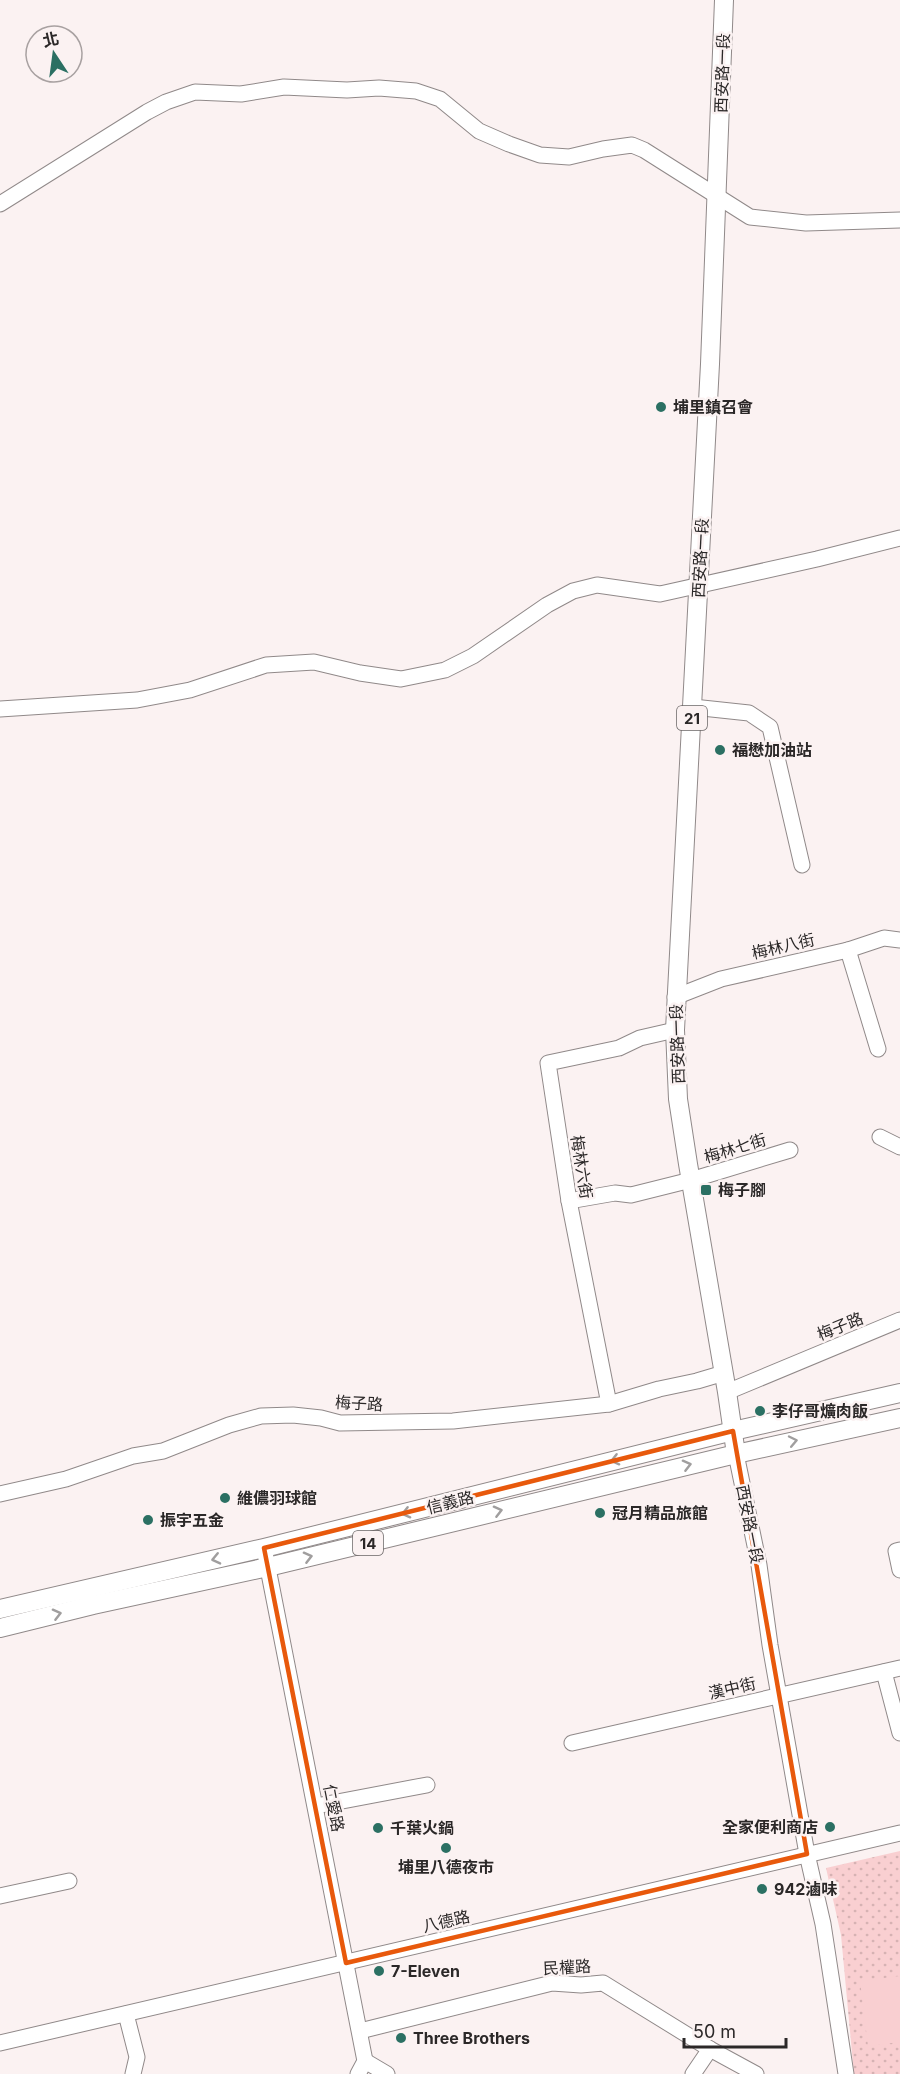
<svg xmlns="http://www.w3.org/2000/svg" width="900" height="2074" viewBox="0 0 900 2074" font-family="Inter,'Noto Sans TC',sans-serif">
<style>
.park{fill:url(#park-dots)}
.pitch{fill:#f9cfd1}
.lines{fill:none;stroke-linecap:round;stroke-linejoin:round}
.minor-casing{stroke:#908989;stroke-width:17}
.major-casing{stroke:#908989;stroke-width:20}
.minor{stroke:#fff;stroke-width:15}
.major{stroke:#fff;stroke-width:18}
.oneway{stroke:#a09e9e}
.marked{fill:none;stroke:#e8590c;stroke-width:4.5;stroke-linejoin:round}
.poi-dot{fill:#2b7063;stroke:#fbf2f2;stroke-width:2}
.labels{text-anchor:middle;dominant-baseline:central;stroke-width:5;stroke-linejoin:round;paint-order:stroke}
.shield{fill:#fbf2f2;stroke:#696565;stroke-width:1.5}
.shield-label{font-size:15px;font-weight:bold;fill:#2b2828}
.street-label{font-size:16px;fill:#2b2828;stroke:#fbf2f2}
.poi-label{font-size:16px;font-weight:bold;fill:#2b2828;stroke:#fbf2f2;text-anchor:start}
</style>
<defs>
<pattern id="park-dots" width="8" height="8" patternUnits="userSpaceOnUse" patternTransform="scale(1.5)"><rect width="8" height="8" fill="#f9cfd1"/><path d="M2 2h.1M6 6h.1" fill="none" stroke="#d6b2b3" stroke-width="1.8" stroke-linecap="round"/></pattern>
</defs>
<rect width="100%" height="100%" fill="#fbf2f2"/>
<!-- park -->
<path class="park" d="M 900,1851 L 900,2074 L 854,2074 L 841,1935 L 826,1868 Z"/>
<!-- pitch -->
<path class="pitch" d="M 900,1976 L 900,2042 L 868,2046 L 860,1981 Z"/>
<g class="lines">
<!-- minor casing -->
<g class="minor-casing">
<g id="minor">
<path d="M 0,204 L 147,112 L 166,102 L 195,92 L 241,94 L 284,87 L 347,90 L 379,88 L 416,91 L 440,99 L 479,131 L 509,144 L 540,155 L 569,157 L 603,149 L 632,145 L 644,150 L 750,217 L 806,223 L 900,220"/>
<path d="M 693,707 L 749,713 L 770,727 L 802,865"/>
<path d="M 0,709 L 137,700 L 190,690 L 266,665 L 314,662 L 360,673 L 401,679 L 445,670 L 473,656 L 547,605 L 573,591 L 597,585 L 660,594 L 817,559 L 900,538"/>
<path d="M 848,950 L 878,1049"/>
<path d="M 675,997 L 721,979 L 848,950 L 884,938 L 900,940"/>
<path d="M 880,1137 L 900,1147"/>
<path d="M 569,1201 L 615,1193 L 631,1195 L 691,1180 L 790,1150"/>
<path d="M 727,1392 L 900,1320"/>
<path d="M 609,1404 L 569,1201 L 548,1063 L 619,1048 L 640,1038 L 675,1030"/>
<path d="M 736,1454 L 759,1565 L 770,1645 L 807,1854 L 823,1924 L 846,2074"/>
<path d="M 0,1494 L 66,1479 L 133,1456 L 163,1451 L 229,1425 L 261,1416 L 293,1415 L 321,1418 L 340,1423 L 453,1421 L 609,1404 L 659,1389 L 697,1381 L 724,1373"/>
<path d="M 264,1548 L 365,2061 L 358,2074"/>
<path d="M 900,1550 L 896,1551 L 900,1570"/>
<path d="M 884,1672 L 900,1733"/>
<path d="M 572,1743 L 900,1668"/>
<path d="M 316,1806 L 427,1785"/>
<path d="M 0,1896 L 69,1881"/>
<path d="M 126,2014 L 137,2057 L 133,2074"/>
<path d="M 360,2031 L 552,1983 L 581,1985 L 603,1983 L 710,2049 L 756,2074"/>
<path d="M 0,2043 L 900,1833"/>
<path d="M 365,2061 L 387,2074"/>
<path d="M 693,2074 L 710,2049"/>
</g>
</g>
<!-- major casing -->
<g class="major-casing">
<g id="major">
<path d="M 724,0 L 710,364 L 675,1030 L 678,1099 L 688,1164 L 727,1392 L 736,1454"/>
<path d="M 0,1609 L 264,1548 L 733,1431 L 900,1393"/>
<path d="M 0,1628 L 93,1605 L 268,1567 L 736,1454 L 900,1418"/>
</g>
</g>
<!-- minor -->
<use href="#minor" class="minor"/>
<!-- major -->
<use href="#major" class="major"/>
</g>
<!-- one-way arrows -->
<defs><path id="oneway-chevron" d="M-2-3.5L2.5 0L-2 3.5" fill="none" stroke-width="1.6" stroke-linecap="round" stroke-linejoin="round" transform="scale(1.5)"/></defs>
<g class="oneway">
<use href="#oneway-chevron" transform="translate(793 1441) rotate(-12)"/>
<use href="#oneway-chevron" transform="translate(615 1460) rotate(166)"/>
<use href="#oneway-chevron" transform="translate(687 1465) rotate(-14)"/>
<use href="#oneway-chevron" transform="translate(498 1511) rotate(-14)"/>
<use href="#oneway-chevron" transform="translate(406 1513) rotate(166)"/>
<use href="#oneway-chevron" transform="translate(308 1557) rotate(-14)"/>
<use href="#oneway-chevron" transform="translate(216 1559) rotate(167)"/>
<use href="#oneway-chevron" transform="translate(57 1614) rotate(-14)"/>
</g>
<!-- marked area -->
<path class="marked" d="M 733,1431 L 807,1854 L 346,1963 L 264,1548 Z"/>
<!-- markers -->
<g class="poi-dot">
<circle cx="661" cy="407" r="6"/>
<circle cx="720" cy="750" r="6"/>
<rect x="700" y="1184" width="12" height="12" rx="3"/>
<circle cx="760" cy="1411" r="6"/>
<circle cx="225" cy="1498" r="6"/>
<circle cx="600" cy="1513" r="6"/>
<circle cx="148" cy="1520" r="6"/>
<circle cx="830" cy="1827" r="6"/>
<circle cx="378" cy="1828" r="6"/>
<circle cx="446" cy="1848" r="6"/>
<circle cx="762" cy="1889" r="6"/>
<circle cx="379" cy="1971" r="6"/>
<circle cx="401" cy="2038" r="6"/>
</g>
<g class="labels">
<!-- shield labels -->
<g class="shield">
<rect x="677" y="706" width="30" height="24" rx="4.5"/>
<rect x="353" y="1531" width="30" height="24" rx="4.5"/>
</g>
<g class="shield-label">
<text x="692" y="718">21</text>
<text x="368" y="1543">14</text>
</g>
<!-- street labels -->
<g class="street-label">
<text transform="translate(722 73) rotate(-88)">西安路一段</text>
<text transform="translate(700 558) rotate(-87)">西安路一段</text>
<text transform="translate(783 946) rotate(-13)">梅林八街</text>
<text transform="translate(677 1044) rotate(-92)">西安路一段</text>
<text transform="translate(735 1148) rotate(-17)">梅林七街</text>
<text transform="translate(582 1167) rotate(81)">梅林六街</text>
<text transform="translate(840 1326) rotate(-22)">梅子路</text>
<text transform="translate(359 1403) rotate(3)">梅子路</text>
<text transform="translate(450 1502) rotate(-14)">信義路</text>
<text transform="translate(750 1524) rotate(79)">西安路一段</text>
<text transform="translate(732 1688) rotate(-13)">漢中街</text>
<text transform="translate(334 1808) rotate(79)">仁愛路</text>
<text transform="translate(446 1921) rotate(-13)">八德路</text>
<text transform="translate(567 1967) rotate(-3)">民權路</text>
</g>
<!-- poi labels -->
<g class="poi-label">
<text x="673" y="407">埔里鎮召會</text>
<text x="732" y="750">福懋加油站</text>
<text x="718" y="1190">梅子腳</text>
<text x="772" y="1411">李仔哥爌肉飯</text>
<text x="237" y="1498">維儂羽球館</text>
<text x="612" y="1513">冠月精品旅館</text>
<text x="160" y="1520">振宇五金</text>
<text x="818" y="1827" text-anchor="end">全家便利商店</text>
<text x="390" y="1828">千葉火鍋</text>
<text x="446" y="1867" text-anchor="middle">埔里八德夜市</text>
<text x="774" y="1889">942滷味</text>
<text x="391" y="1971">7-Eleven</text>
<text x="413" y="2038">Three Brothers</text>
</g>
</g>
<!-- north arrow -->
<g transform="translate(54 54) rotate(347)"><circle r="28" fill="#fbf2f2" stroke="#a8a1a1" stroke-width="1.5"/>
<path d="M0-4.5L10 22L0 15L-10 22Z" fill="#2b7063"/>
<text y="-9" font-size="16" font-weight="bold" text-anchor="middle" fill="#2b2828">北</text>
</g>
<!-- scale -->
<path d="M684 2038v9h102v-9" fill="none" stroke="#2b2828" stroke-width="3"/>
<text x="693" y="2038" font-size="18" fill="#2b2828" stroke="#fbf2f2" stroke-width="4.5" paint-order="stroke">50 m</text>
</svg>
